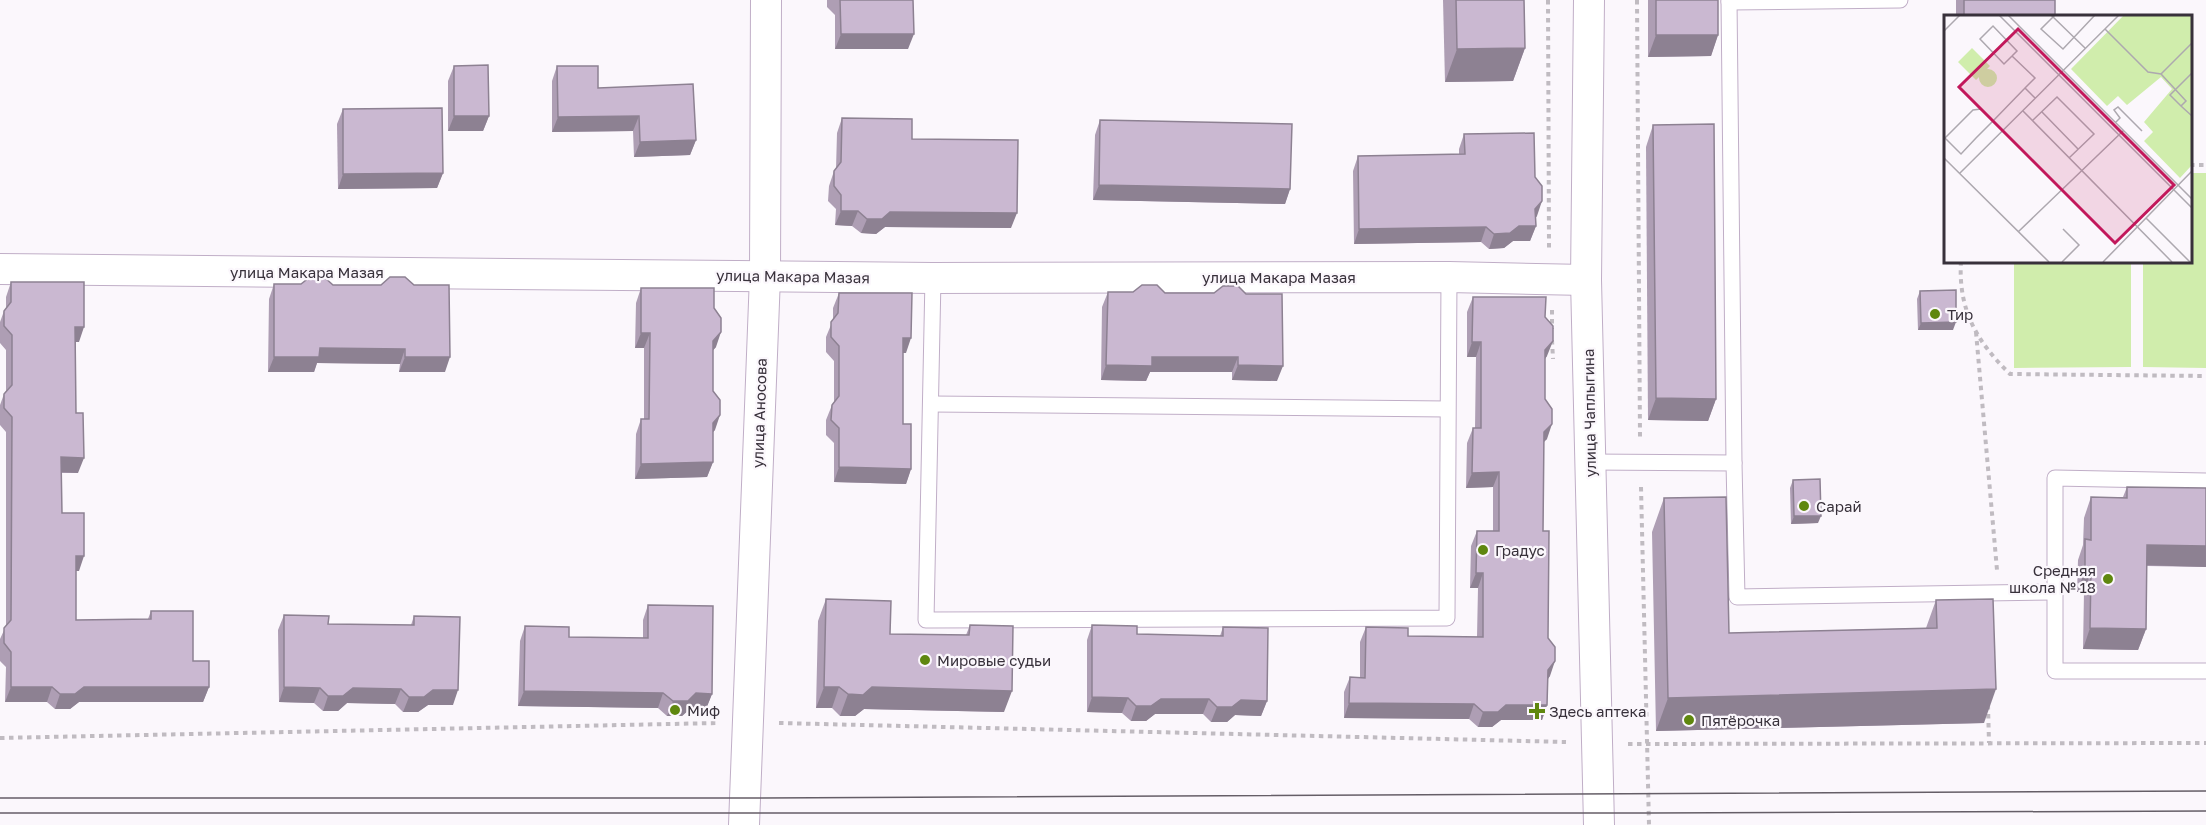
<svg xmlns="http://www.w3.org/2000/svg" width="2206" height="825" viewBox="0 0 2206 825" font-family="'Golos Text',sans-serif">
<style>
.green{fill:#d0edac}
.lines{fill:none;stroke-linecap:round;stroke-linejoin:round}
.service-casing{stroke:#c0aec7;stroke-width:17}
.minor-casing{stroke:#c0aec7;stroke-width:32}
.path{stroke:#c0bbc1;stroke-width:4;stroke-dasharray:4.5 4.5;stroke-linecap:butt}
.service{stroke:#fff;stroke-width:15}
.minor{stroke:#fff;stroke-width:30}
.tram{stroke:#655e67;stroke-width:1.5}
.wall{fill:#ae9eb4}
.shaded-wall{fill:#8d8192}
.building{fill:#cab8d1;stroke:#8d8192;stroke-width:1.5}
.poi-dot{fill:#5f870f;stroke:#fbf7fc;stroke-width:2}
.labels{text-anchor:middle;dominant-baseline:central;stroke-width:4.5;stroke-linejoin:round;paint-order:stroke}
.street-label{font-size:15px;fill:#38313b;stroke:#fbf7fc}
.poi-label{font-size:15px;fill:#38313b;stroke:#fbf7fc;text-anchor:start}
.inset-road{fill:none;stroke:#ada8af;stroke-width:1.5}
.view{fill:#c2185b;fill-opacity:0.15;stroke:#c2185b;stroke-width:3}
.inset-edge{fill:none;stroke:#38313b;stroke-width:3}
</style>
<rect width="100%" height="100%" fill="#fbf7fc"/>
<!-- green -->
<g class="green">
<path d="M 2190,173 L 2206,173 L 2206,368 L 2143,367 L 2143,261 L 2190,261 Z"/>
<path d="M 2014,261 L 2131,261 L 2131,367 L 2014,368 Z"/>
</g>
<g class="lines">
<!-- service casing -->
<g class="service-casing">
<g id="service">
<path d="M 1729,0 L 1734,463"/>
<path d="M 1729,2 L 1900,0"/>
<path d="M 933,278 L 926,620 L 1447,618 L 1449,277"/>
<path d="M 931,404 L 1447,409"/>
<path d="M 1590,462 L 1734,463 L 1737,597 L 2054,592"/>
<path d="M 2206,481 L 2055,478 L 2055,671 L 2206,671"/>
</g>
</g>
<!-- minor casing -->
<g class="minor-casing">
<g id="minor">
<path d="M 1589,0 L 1586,280 L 1599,825"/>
<path d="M 0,269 L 933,278 L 1449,277 L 1586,280"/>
<path d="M 744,825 L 765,276 L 766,0"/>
</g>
</g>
<!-- path -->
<g class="path">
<path d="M 1548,0 L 1549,248"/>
<path d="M 1637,0 L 1640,437"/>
<path d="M 2190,165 L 2206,165"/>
<path d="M 1961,261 C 1958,309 1976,341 2010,374 L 2206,376"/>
<path d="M 1552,310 L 1552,329"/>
<path d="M 1976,332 L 1997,570"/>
<path d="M 1552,340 L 1553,359"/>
<path d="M 1641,487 L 1649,825"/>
<path d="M 1988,705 L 1989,743"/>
<path d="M 779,723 L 1566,742"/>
<path d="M 0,738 L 718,723"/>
<path d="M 1628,744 L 2206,743"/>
</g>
<!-- service -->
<use href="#service" class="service"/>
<!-- minor -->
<use href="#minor" class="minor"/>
<!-- tram -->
<g class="tram">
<path d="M 0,798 L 745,798 L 2206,791"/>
<path d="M 0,813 L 1650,813 L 2206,811"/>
</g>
</g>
<!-- wall -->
<g class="wall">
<path d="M 827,0 L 913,0 L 908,49 L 835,49 L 835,15 L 827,7 Z"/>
<path d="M 1443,0 L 1524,0 L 1525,48 L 1513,81 L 1445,82 Z"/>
<path d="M 1648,0 L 1718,0 L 1718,35 L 1711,56 L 1648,57 Z"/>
<rect x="1956" y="0" width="99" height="16"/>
<path d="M 454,66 L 489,116 L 483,131 L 448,131 L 448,81 Z"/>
<path d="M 557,66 L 696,140 L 690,155 L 634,157 L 633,131 L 552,132 L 552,81 Z"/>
<path d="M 343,109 L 443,173 L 437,188 L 338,189 L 337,124 Z"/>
<path d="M 842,118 L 912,139 L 1011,228 L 885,227 L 876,234 L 861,233 L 852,226 L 835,225 L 836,209 L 828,201 L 829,186 L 834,171 L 836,169 L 837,133 Z"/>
<path d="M 1100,120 L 1290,189 L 1285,204 L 1093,200 L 1095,135 Z"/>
<path d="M 1653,125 L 1716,399 L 1708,421 L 1648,420 L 1646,147 Z"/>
<path d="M 1464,134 L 1535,177 L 1537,216 L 1535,218 L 1536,226 L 1530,241 L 1513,241 L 1504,248 L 1489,249 L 1481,242 L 1354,244 L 1353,171 L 1358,156 L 1459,154 L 1459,149 Z"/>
<path d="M 11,282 L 79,342 L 76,342 L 76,413 L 78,473 L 61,473 L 62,513 L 79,571 L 76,571 L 76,620 L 148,619 L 151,611 L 193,661 L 209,687 L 203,702 L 79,702 L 70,709 L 55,709 L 47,702 L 5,702 L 6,667 L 0,661 L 0,639 L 6,626 L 6,432 L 0,425 L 0,405 L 4,394 L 6,391 L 6,350 L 0,343 L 0,322 L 4,311 L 6,309 L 6,297 Z"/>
<path d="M 274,284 L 333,285 L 445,372 L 399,372 L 400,364 L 317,363 L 314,372 L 268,372 L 269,299 Z"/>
<path d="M 641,288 L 714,308 L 716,347 L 713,350 L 713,391 L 715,430 L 713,432 L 713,462 L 707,477 L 635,479 L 636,434 L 641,419 L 644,419 L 644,348 L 635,348 L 636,303 Z"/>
<path d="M 1920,291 L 1953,330 L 1918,330 L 1917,299 Z"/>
<path d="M 1108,292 L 1165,293 L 1277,381 L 1232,380 L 1232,372 L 1150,372 L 1146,381 L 1101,380 L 1102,307 Z"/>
<path d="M 839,293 L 906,353 L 903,353 L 903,424 L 911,469 L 906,484 L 834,482 L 834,443 L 826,435 L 826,420 L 832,405 L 834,402 L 834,361 L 826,352 L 826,337 L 833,320 L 833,308 Z"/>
<path d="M 1473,297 L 1545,317 L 1547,356 L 1545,359 L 1545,399 L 1547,439 L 1544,441 L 1543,531 L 1550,676 L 1548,679 L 1547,705 L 1542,720 L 1501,720 L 1492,727 L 1478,727 L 1469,719 L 1344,718 L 1344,692 L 1350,677 L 1360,678 L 1360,642 L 1366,627 L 1408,636 L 1477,637 L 1478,588 L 1470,588 L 1471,546 L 1477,531 L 1493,531 L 1493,487 L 1466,488 L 1467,443 L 1473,428 L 1475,428 L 1476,357 L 1467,357 L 1467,312 Z"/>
<path d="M 1793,480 L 1818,523 L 1791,524 L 1790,488 Z"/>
<path d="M 2127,487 L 2206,567 L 2147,566 L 2146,629 L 2138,650 L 2083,649 L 2084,592 L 2077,592 L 2078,560 L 2083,545 L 2084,518 L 2091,497 L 2123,497 Z"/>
<path d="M 1664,498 L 1729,633 L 1926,628 L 1936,600 L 1984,723 L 1656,731 L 1652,532 Z"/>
<path d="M 826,599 L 890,634 L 966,635 L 970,625 L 1004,712 L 864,709 L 855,716 L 840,716 L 832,708 L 816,708 L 818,621 Z"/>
<path d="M 648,605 L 712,694 L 706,709 L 691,708 L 682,716 L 667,716 L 658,708 L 518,706 L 520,641 L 525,626 L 569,637 L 643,638 L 643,620 Z"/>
<path d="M 284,615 L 328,624 L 411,625 L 414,616 L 453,705 L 428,705 L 418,712 L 403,712 L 395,704 L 347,703 L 338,711 L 323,711 L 314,703 L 279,702 L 278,630 Z"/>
<path d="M 1092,625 L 1137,634 L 1220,636 L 1223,627 L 1267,701 L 1261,716 L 1235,715 L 1227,722 L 1211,722 L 1203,714 L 1155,714 L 1146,721 L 1131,721 L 1122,713 L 1087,712 L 1087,640 Z"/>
</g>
<!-- shaded-wall -->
<g class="shaded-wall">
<path d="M 841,34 L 914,34 L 908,49 L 835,49 Z"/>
<path d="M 1656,35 L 1718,35 L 1711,56 L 1648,57 Z"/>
<path d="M 1525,48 L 1513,81 L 1445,82 L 1457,49 Z"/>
<path d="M 454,116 L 489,116 L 483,131 L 448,131 Z"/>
<path d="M 639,116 L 633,131 L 552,132 L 558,117 Z"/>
<path d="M 696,140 L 690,155 L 634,157 L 640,142 Z"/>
<path d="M 443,173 L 437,188 L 338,189 L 343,174 Z"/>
<path d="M 1099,185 L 1290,189 L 1285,204 L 1093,200 Z"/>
<path d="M 1542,201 L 1537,216 L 1530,224 L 1535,209 Z"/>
<path d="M 841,211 L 858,211 L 852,226 L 835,225 Z"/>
<path d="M 890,212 L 1017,213 L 1011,228 L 885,227 L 876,234 L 861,233 L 867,219 Z"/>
<path d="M 1519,226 L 1536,226 L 1530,241 L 1513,241 L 1504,248 L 1489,249 L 1494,234 Z"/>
<path d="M 1486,227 L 1481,242 L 1354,244 L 1359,229 Z"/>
<path d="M 1956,322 L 1953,330 L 1918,330 L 1921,323 Z"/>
<path d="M 75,327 L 84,327 L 79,342 L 70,342 Z"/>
<path d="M 721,332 L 716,347 L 708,356 L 713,341 Z"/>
<path d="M 641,333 L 650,333 L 644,348 L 635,348 Z"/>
<path d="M 903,338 L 911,338 L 906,353 L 897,353 Z"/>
<path d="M 1553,341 L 1547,356 L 1540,365 L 1545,350 Z"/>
<path d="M 1472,342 L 1481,342 L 1476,357 L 1467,357 Z"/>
<path d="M 320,348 L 405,349 L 400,364 L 317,363 L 314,372 L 268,372 L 274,357 Z"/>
<path d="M 405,357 L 450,357 L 445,372 L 399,372 Z"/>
<path d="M 1152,357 L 1238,357 L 1232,372 L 1150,372 L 1146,381 L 1101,380 L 1106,365 Z"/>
<path d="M 1238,365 L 1283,366 L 1277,381 L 1232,380 Z"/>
<path d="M 1656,398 L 1716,399 L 1708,421 L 1648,420 Z"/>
<path d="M 720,415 L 715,430 L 707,438 L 713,423 Z"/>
<path d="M 1552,424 L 1547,439 L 1539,447 L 1544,432 Z"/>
<path d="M 61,457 L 84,458 L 78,473 L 56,472 Z"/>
<path d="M 713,462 L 707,477 L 635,479 L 641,464 Z"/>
<path d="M 839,467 L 911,469 L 906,484 L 834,482 Z"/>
<path d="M 1499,472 L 1493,487 L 1466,488 L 1472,473 Z"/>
<path d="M 1794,516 L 1821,516 L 1818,523 L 1791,524 Z"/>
<path d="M 2147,545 L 2206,546 L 2206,567 L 2139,565 Z"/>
<path d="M 76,556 L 84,556 L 79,571 L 71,571 Z"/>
<path d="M 2085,571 L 2091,572 L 2084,592 L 2077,592 Z"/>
<path d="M 1476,573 L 1483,573 L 1478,588 L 1470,588 Z"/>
<path d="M 2090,628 L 2146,629 L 2138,650 L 2083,649 Z"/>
<path d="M 1555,661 L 1550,676 L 1542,685 L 1548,670 Z"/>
<path d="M 11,687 L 52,687 L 47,702 L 5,702 Z"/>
<path d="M 84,687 L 209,687 L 203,702 L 79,702 L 70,709 L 55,709 L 60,694 Z"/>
<path d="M 284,687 L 320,688 L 314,703 L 279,702 Z"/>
<path d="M 824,687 L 839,687 L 832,708 L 816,708 Z"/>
<path d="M 872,687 L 1012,691 L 1004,712 L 864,709 L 855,716 L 840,716 L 848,694 Z"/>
<path d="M 353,688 L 401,689 L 395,704 L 347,703 L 338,711 L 323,711 L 328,696 Z"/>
<path d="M 1996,689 L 1984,723 L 1656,731 L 1668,698 Z"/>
<path d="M 433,690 L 458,690 L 453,705 L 428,705 L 418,712 L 403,712 L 409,697 Z"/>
<path d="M 524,691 L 663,693 L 658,708 L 518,706 Z"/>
<path d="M 696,693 L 712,694 L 706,709 L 691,708 L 682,716 L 667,716 L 673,701 Z"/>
<path d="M 1092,697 L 1128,698 L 1122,713 L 1087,712 Z"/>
<path d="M 1161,699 L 1209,699 L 1203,714 L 1155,714 L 1146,721 L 1131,721 L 1136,706 Z"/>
<path d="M 1241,700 L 1267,701 L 1261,716 L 1235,715 L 1227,722 L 1211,722 L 1217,707 Z"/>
<path d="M 1349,703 L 1474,704 L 1469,719 L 1344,718 Z"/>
<path d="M 1506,705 L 1547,705 L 1542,720 L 1501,720 L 1492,727 L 1478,727 L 1483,712 Z"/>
</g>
<!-- building -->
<g class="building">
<path d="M 840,0 L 913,0 L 914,34 L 841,34 Z"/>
<path d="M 1456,0 L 1524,0 L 1525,48 L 1457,49 Z"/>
<rect x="1656" y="0" width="62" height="35"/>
<rect x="1964" y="0" width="91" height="16"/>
<path d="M 488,65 L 489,116 L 454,116 L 454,66 Z"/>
<path d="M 557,66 L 598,66 L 598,88 L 693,84 L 696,140 L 640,142 L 639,116 L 558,117 Z"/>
<path d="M 442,108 L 443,173 L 343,174 L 343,109 Z"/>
<path d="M 842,118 L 912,119 L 912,139 L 1018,140 L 1017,213 L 890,212 L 882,219 L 867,219 L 858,211 L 841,211 L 841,195 L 834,186 L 834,171 L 841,162 Z"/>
<path d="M 1100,120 L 1292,124 L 1290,189 L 1099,185 Z"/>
<path d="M 1714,124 L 1716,399 L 1656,398 L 1653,125 Z"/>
<path d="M 1534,133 L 1535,177 L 1542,186 L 1542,201 L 1535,209 L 1536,226 L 1519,226 L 1510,233 L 1494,234 L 1486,227 L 1359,229 L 1358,156 L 1465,154 L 1464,134 Z"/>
<path d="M 310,277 L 324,277 L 333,285 L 381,285 L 390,277 L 405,277 L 414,285 L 449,285 L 450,357 L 405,357 L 405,349 L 320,348 L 319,357 L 274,357 L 274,284 L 301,284 Z"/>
<path d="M 11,282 L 84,282 L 84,327 L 75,327 L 76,413 L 83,413 L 84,458 L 61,457 L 62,513 L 84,513 L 84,556 L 76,556 L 76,620 L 151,619 L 151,611 L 193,611 L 193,661 L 209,661 L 209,687 L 84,687 L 75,694 L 60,694 L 52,687 L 11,687 L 11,652 L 4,643 L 4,628 L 11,620 L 12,417 L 4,408 L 4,394 L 12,385 L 12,335 L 4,326 L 4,311 L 11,302 Z"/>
<path d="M 1142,285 L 1157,285 L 1165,293 L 1214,293 L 1223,286 L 1238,286 L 1246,294 L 1282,294 L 1283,366 L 1238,365 L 1238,357 L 1152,357 L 1152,366 L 1106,365 L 1108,292 L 1133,292 Z"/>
<path d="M 641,288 L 714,288 L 714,308 L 721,318 L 721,332 L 713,341 L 713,391 L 720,400 L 720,415 L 713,423 L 713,462 L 641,464 L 641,419 L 649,419 L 650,333 L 641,333 Z"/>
<path d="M 1956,290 L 1956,322 L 1921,323 L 1920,291 Z"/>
<path d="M 839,293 L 912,293 L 911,338 L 903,338 L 903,424 L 911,424 L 911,469 L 839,467 L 839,428 L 831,420 L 832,405 L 839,396 L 839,346 L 831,337 L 831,322 L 838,313 Z"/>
<path d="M 1473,297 L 1546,297 L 1545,317 L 1553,326 L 1553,341 L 1545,350 L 1545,399 L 1552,409 L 1552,424 L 1544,432 L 1543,531 L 1549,531 L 1548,638 L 1555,647 L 1555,661 L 1548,670 L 1547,705 L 1506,705 L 1498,712 L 1483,712 L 1474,704 L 1349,703 L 1350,677 L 1365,678 L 1366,627 L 1408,628 L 1408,636 L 1483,637 L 1483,573 L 1476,573 L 1477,531 L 1499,531 L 1499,472 L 1472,473 L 1473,428 L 1481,428 L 1481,342 L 1472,342 Z"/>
<path d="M 1820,479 L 1821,516 L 1794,516 L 1793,480 Z"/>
<path d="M 2127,487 L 2206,488 L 2206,546 L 2147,545 L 2146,629 L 2090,628 L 2091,572 L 2085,571 L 2085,539 L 2091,540 L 2091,497 L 2127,498 Z"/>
<path d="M 1726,497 L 1729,633 L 1937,628 L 1936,600 L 1993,599 L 1996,689 L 1668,698 L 1664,498 Z"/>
<path d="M 826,599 L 891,601 L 890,634 L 969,635 L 970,625 L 1013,626 L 1012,691 L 872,687 L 863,695 L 848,694 L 839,687 L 824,687 Z"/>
<path d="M 648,605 L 713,606 L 712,694 L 696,693 L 688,701 L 673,701 L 663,693 L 524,691 L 525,626 L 569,627 L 569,637 L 648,638 Z"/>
<path d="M 284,615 L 329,616 L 328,624 L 414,625 L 414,616 L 460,617 L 458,690 L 433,690 L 424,697 L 409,697 L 401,689 L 353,688 L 343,696 L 328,696 L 320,688 L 284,687 Z"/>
<path d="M 1092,625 L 1137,626 L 1137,634 L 1223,636 L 1223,627 L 1268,628 L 1267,701 L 1241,700 L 1232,707 L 1217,707 L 1209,699 L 1161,699 L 1151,706 L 1136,706 L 1128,698 L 1092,697 Z"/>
</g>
<!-- markers -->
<g class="poi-dot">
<circle cx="1935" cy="314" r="6"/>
<circle cx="1804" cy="506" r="6"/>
<circle cx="1483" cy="550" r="6"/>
<circle cx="2108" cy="579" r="6"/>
<circle cx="925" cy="660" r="6"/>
<circle cx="675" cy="710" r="6"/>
<path d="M1534 702h6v6h6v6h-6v6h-6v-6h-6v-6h6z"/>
<circle cx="1689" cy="720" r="6"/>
</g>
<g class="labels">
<!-- street labels -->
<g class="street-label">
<text x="307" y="272">улица Макара Мазая</text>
<text transform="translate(793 276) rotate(1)">улица Макара Мазая</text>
<text x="1279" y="277">улица Макара Мазая</text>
<text transform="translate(759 413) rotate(-88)">улица Аносова</text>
<text transform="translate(1589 413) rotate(-91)">улица Чаплыгина</text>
</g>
<!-- poi labels -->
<g class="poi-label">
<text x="1947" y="314">Тир</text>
<text x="1816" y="506">Сарай</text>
<text x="1495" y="550">Градус</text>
<text x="2096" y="570" text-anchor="end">Средняя<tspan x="2096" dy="17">школа № 18</tspan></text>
<text x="937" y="660">Мировые судьи</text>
<text x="687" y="710">Миф</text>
<text x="1549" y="711">Здесь аптека</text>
<text x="1701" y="720">Пятёрочка</text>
</g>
</g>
<!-- overview -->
<g transform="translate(1944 15)">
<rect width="248" height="248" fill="#fbf7fc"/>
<path d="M 180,0 L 247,0 L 247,151 L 236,163 L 200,126 L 209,117 L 200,107 L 228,74 L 217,62 L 183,90 L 174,81 L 163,91 L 127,54 ZM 28,33 L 46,51 L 32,65 L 14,47 ZM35 63a9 9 0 1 1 18 0a9 9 0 1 1-18 0Z" fill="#d0edac"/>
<path class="inset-road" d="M 55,0 L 248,193M 64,0 L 248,184M 107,0 L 141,33M 111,0 L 97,14 L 119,34 L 151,0M 161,14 L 204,57 L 217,59 L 242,86 L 237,91 L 248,101M 0,16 L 16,0M 68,41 L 73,36 L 49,11 L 36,24 L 60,49 L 68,41 L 91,63 L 81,73 L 91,83M 217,59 L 248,28M 237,91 L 226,80 L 248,58M 79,96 L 228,247M 98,97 L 134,134M 49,106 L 37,94 L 29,95 L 1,123 L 17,139 L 32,123 L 49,106 L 81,73M 88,106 L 113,82 L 150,119 L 125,143M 171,108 L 176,103 L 170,95 L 174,92 L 198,116M 0,143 L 105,247M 16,158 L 175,0M 202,203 L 246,247M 74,217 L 179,116M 118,247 L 135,230 L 119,214M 159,247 L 248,156"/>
<path class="view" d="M 74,14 L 230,170 L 171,228 L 15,72 Z"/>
<rect width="248" height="248" class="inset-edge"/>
</g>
</svg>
